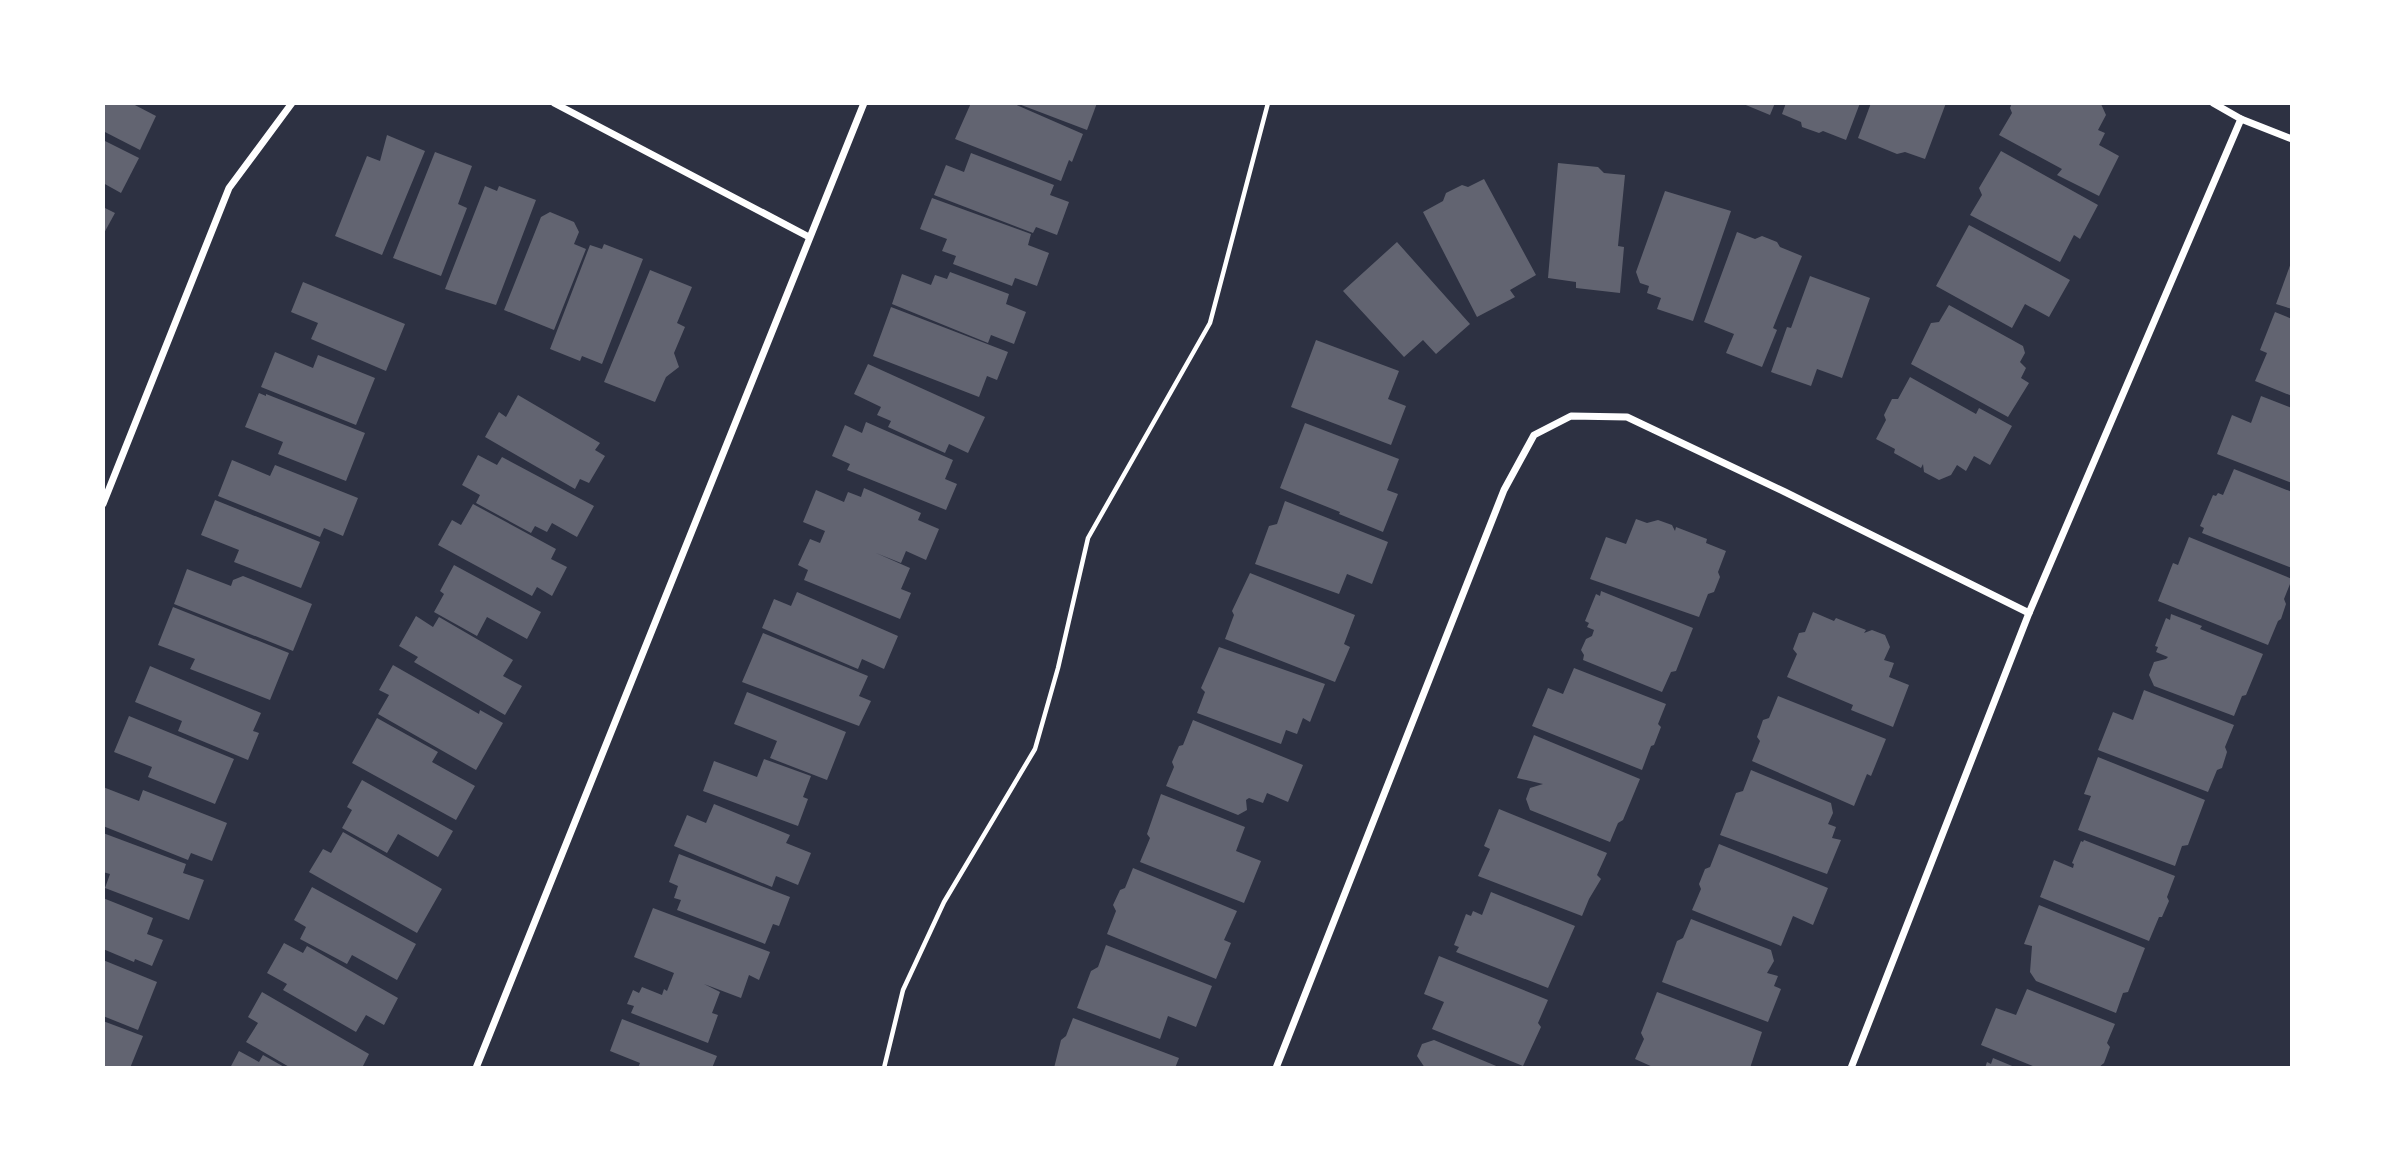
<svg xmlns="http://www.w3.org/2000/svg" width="2395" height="1171" viewBox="0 0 2395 1171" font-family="'DM Sans',sans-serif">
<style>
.building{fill:#626471}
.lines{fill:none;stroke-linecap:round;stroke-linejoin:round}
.path{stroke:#fff;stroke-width:4.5}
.minor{stroke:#fff;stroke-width:7}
</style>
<rect width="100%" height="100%" fill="#2d3142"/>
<!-- building -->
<g class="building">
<path d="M 103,103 L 131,103 L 156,116 L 140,150 L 103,131 Z"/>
<path d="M 971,103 L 1012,103 L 1083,134 L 1072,162 L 1069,160 L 1061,181 L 955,139 Z"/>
<path d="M 1016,103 L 1097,103 L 1087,130 Z"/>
<path d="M 1741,103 L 1775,103 L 1770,115 Z"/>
<path d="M 1786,103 L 1860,103 L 1846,140 L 1823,131 L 1819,133 L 1802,127 L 1801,122 L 1782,114 Z"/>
<path d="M 1871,103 L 1946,103 L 1925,159 L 1905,152 L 1897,154 L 1858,138 Z"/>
<path d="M 2012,103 L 2101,104 L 2106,115 L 2098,130 L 2105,133 L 2099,145 L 2119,156 L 2099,196 L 2057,175 L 2062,169 L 1999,135 L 2012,113 L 2010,108 Z"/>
<path d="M 387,135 L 425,151 L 382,255 L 335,236 L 367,156 L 380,161 Z"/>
<path d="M 103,140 L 139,158 L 121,193 L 103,183 Z"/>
<path d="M 2001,151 L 2098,205 L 2080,239 L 2074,235 L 2060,262 L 1970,215 L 1982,195 L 1979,188 Z"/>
<path d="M 435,152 L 472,166 L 458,204 L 467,208 L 441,276 L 393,258 Z"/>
<path d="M 971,153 L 1054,185 L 1050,195 L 1069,202 L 1057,235 L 1036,227 L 1033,233 L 934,195 L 946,165 L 964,172 Z"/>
<path d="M 1558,163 L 1598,167 L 1604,173 L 1625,175 L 1618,246 L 1624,247 L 1620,293 L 1576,288 L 1576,282 L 1548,278 Z"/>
<path d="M 1484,179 L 1536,275 L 1510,290 L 1515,297 L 1477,317 L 1423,212 L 1443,201 L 1446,193 L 1462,185 L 1468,187 Z"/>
<path d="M 485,186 L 497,191 L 499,186 L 536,200 L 496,305 L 445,289 Z"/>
<path d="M 1665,191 L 1731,211 L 1693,321 L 1657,309 L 1661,298 L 1647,293 L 1649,286 L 1640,283 L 1636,272 Z"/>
<path d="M 932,198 L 1031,234 L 1028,245 L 1049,253 L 1037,286 L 1015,278 L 1012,286 L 953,264 L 956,256 L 942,251 L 947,239 L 920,229 Z"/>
<path d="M 103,207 L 115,213 L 103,235 Z"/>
<path d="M 550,212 L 574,222 L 579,232 L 574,244 L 586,249 L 554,330 L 504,310 L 541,217 Z"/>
<path d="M 1969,225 L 2070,280 L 2049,317 L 2025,304 L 2012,328 L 1936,286 Z"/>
<path d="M 1737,232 L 1755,239 L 1762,236 L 1777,242 L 1780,247 L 1802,256 L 1773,328 L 1777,330 L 1762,367 L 1726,353 L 1734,334 L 1704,322 Z"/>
<path d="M 1397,242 L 1470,324 L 1436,354 L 1423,340 L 1404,357 L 1343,291 Z"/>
<path d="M 604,244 L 643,259 L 602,364 L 582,356 L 580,361 L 550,349 L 590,245 L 602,249 Z"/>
<path d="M 2292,260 L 2292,309 L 2276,304 Z"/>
<path d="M 650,270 L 692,287 L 677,323 L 685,327 L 674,353 L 679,367 L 666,377 L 655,402 L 604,382 Z"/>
<path d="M 950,272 L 1009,294 L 1006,304 L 1026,312 L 1014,344 L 991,335 L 988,343 L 892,304 L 902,274 L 931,285 L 935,275 L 947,279 Z"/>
<path d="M 1810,276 L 1870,298 L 1842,378 L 1817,369 L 1811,386 L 1771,372 L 1787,327 L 1791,328 Z"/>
<path d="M 303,282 L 405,324 L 386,371 L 311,339 L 318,323 L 291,312 Z"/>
<path d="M 1949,305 L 2023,346 L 2025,353 L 2020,362 L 2026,368 L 2021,378 L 2029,383 L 2008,417 L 1911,364 L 1931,323 L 1939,322 Z"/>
<path d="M 891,307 L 1008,352 L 997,380 L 987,376 L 979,397 L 873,356 Z"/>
<path d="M 2275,312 L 2292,319 L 2292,396 L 2255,381 L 2267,353 L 2260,350 Z"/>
<path d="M 1316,340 L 1399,371 L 1388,399 L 1406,406 L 1391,445 L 1291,407 Z"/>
<path d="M 275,352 L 313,368 L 318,355 L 375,378 L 356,425 L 261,387 Z"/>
<path d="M 868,364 L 985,417 L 968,453 L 949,444 L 945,453 L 888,427 L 891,421 L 877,415 L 881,407 L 854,394 Z"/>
<path d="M 1910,377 L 1976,414 L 1979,408 L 2012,426 L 1990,465 L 1974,456 L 1966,471 L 1957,465 L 1951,475 L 1939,480 L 1924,472 L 1923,464 L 1921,468 L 1894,453 L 1895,449 L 1876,439 L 1886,420 L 1884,415 L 1892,399 L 1898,399 Z"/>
<path d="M 259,393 L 266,396 L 266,394 L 365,433 L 346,481 L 278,454 L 283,442 L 245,427 Z"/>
<path d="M 518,395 L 600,443 L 595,450 L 605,456 L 589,483 L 580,479 L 575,489 L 485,437 L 499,412 L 506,417 Z"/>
<path d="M 2261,396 L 2292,408 L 2292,483 L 2217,454 L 2232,415 L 2251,423 Z"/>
<path d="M 866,422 L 953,460 L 945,479 L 957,484 L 946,510 L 847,470 L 850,464 L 832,456 L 845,425 L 862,433 Z"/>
<path d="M 1305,423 L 1399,459 L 1387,490 L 1398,494 L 1383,532 L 1339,514 L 1340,512 L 1280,488 Z"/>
<path d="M 478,455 L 497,465 L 502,457 L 594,506 L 577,537 L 552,523 L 547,532 L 535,526 L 531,533 L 476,503 L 480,495 L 462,485 Z"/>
<path d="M 232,460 L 270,476 L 275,465 L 358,498 L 343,536 L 324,528 L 320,537 L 218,496 Z"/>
<path d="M 2234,469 L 2292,492 L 2292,568 L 2202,533 L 2204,528 L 2200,526 L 2213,495 L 2216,496 L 2218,493 L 2223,495 Z"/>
<path d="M 864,488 L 921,513 L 918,520 L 939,529 L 926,560 L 906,551 L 901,563 L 876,553 L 910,568 L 901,589 L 911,593 L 900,619 L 804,580 L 808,570 L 798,565 L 810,539 L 820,543 L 825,531 L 803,522 L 816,490 L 844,502 L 848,492 L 861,497 Z"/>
<path d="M 215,500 L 320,542 L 301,588 L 234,562 L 239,550 L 201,535 Z"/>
<path d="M 1285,501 L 1388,542 L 1372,584 L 1347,574 L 1339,594 L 1255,564 L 1269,526 L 1277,524 Z"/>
<path d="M 473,504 L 556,549 L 551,559 L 567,567 L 552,596 L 537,587 L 532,596 L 438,545 L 452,520 L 461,525 Z"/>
<path d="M 1636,519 L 1647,523 L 1658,520 L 1672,525 L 1675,531 L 1676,527 L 1707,539 L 1706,543 L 1726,551 L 1718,572 L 1720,577 L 1714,592 L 1708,594 L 1699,617 L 1590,579 L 1606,537 L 1626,544 Z"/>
<path d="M 2189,537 L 2292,579 L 2284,599 L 2286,604 L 2281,619 L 2278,621 L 2268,645 L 2158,601 L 2173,563 L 2178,565 Z"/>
<path d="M 454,565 L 541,612 L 527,639 L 487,617 L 477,636 L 434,612 L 444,594 L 440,591 Z"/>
<path d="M 187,569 L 231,586 L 233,580 L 243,576 L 312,604 L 293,651 L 174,604 Z"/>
<path d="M 1250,573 L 1355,615 L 1344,644 L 1350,647 L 1335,682 L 1225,639 L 1234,615 L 1232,611 Z"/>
<path d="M 1601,591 L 1693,628 L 1676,671 L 1671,672 L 1662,692 L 1583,660 L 1584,655 L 1581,650 L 1586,639 L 1592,636 L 1594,630 L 1587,627 L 1589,623 L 1585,621 L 1596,594 L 1600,596 Z"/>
<path d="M 797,592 L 898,636 L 884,669 L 862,659 L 858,669 L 762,628 L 774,599 L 791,606 Z"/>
<path d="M 173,607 L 289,653 L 270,700 L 190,669 L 195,659 L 158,645 Z"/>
<path d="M 1813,612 L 1834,621 L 1836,618 L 1866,630 L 1864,633 L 1872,630 L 1885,635 L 1890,647 L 1884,660 L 1894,663 L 1889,677 L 1909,685 L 1893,727 L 1851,710 L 1853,705 L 1787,677 L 1797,654 L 1793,649 L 1799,633 L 1805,632 Z"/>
<path d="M 2171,614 L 2202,626 L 2200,629 L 2263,654 L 2246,695 L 2242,696 L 2234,716 L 2154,686 L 2149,675 L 2154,662 L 2166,659 L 2168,657 L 2156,652 L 2158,647 L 2155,646 L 2166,618 L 2170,620 Z"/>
<path d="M 416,616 L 433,627 L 439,617 L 513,660 L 503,676 L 522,686 L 505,715 L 414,662 L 418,657 L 399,646 Z"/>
<path d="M 763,633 L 868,676 L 859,696 L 871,701 L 859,726 L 742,682 Z"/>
<path d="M 1219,647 L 1325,684 L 1310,722 L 1303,718 L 1297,734 L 1286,730 L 1281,744 L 1197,713 L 1205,692 L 1201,688 Z"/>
<path d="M 393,665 L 479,714 L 480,710 L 503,723 L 476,770 L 378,714 L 389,695 L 379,690 Z"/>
<path d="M 150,666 L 261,713 L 253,731 L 259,733 L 248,760 L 178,731 L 182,721 L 135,702 Z"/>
<path d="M 1574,668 L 1666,704 L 1658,724 L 1661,727 L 1654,745 L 1651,746 L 1642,770 L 1532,726 L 1548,688 L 1563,694 Z"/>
<path d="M 2144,690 L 2234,725 L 2225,747 L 2227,752 L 2222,768 L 2217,770 L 2208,792 L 2098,750 L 2113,712 L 2133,720 Z"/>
<path d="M 747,692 L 846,732 L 827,780 L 770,758 L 777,741 L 734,724 Z"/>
<path d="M 1778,696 L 1886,739 L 1871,776 L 1867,774 L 1854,806 L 1752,761 L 1760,741 L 1757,737 L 1763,720 L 1769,718 Z"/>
<path d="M 129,716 L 234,759 L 215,804 L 148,777 L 152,767 L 114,752 Z"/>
<path d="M 377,718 L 438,752 L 432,762 L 475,786 L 456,820 L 352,763 Z"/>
<path d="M 1193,720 L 1303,765 L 1288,802 L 1267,793 L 1263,803 L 1249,798 L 1246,800 L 1247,810 L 1238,815 L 1166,786 L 1174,767 L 1172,762 L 1179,746 L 1183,745 Z"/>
<path d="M 1534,735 L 1640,779 L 1623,820 L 1618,823 L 1610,842 L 1530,810 L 1526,799 L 1530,788 L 1543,784 L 1517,778 Z"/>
<path d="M 2098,757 L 2205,800 L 2188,845 L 2182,846 L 2175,866 L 2078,830 L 2091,796 L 2084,794 Z"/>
<path d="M 764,759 L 811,776 L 803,797 L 808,799 L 798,826 L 703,791 L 714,761 L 757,777 Z"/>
<path d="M 1751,770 L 1831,803 L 1833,813 L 1828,824 L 1836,827 L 1832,838 L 1841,840 L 1827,874 L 1720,835 L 1736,793 L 1743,791 Z"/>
<path d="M 362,780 L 453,831 L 438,857 L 398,834 L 387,853 L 342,828 L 352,810 L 347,807 Z"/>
<path d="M 103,787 L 139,801 L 143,790 L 227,823 L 212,861 L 191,853 L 188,860 L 103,826 Z"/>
<path d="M 1161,794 L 1245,827 L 1236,851 L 1261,861 L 1244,903 L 1140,862 L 1150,838 L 1147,834 Z"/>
<path d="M 714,804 L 790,835 L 786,843 L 811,853 L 798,885 L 776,876 L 772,887 L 674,846 L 687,815 L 706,823 Z"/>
<path d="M 1499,809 L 1607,853 L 1597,875 L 1601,879 L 1589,899 L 1582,916 L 1478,876 L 1490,849 L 1484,846 Z"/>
<path d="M 343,832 L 442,889 L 417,933 L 309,872 L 323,849 L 331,853 Z"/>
<path d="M 103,833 L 186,864 L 183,873 L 204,880 L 189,920 L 105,888 L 110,874 L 103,872 Z"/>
<path d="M 2084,840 L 2175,876 L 2167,897 L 2169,901 L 2162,917 L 2159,917 L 2149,941 L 2040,897 L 2054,860 L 2073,868 L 2074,864 L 2072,863 L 2081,841 L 2083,842 Z"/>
<path d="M 1719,844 L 1828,888 L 1813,925 L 1793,916 L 1781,946 L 1692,910 L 1701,889 L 1699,884 L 1705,869 L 1710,867 Z"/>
<path d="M 679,854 L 790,897 L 779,926 L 773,924 L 765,944 L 677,910 L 681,900 L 674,898 L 678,886 L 669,882 Z"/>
<path d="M 1133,868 L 1237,911 L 1224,940 L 1231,943 L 1216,979 L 1107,934 L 1116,911 L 1113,905 L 1120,890 L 1125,888 Z"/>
<path d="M 312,887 L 416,944 L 397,980 L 352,955 L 347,964 L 300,939 L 306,927 L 294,920 Z"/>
<path d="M 1491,892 L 1575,926 L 1548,988 L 1456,952 L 1459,947 L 1454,945 L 1466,914 L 1471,916 L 1473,911 L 1482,915 Z"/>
<path d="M 103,898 L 153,918 L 147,934 L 163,940 L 152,966 L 135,959 L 134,962 L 103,949 Z"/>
<path d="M 2039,905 L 2145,948 L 2128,992 L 2123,993 L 2116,1013 L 2036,981 L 2030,972 L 2032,946 L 2024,944 Z"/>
<path d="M 653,908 L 770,952 L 759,980 L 749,975 L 741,998 L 704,984 L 720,992 L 712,1013 L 718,1015 L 708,1043 L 631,1013 L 634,1006 L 627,1004 L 633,990 L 639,993 L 642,987 L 662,995 L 664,989 L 667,991 L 674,973 L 634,957 Z"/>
<path d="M 1691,919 L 1771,950 L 1774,961 L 1767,973 L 1778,976 L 1774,986 L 1781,989 L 1768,1022 L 1662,982 L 1677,941 L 1683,938 Z"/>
<path d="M 284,943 L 303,953 L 307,946 L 398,998 L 384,1025 L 366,1015 L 356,1032 L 283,990 L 287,984 L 267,973 Z"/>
<path d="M 1106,945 L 1212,986 L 1196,1027 L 1168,1016 L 1160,1039 L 1077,1008 L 1091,971 L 1098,967 Z"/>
<path d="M 1439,956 L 1548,1000 L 1538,1023 L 1541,1027 L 1523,1066 L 1432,1029 L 1444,1002 L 1424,994 Z"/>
<path d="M 103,960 L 157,982 L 138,1030 L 103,1016 Z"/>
<path d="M 2027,989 L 2115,1024 L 2107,1043 L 2110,1047 L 2104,1063 L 2098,1068 L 2038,1068 L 1981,1045 L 1996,1008 L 2016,1015 Z"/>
<path d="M 262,992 L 369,1054 L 362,1068 L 291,1068 L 246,1042 L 258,1023 L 248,1017 Z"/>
<path d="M 1657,992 L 1762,1032 L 1750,1068 L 1655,1068 L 1635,1059 L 1644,1039 L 1641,1033 Z"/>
<path d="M 1073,1018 L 1179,1058 L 1175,1068 L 1054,1068 L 1061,1040 L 1066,1036 Z"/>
<path d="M 622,1019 L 717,1056 L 712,1068 L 638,1068 L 640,1063 L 610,1051 Z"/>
<path d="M 103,1021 L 143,1036 L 130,1068 L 103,1068 Z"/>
<path d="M 1434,1040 L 1501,1068 L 1425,1068 L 1417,1056 L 1422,1044 Z"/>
<path d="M 239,1051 L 259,1062 L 263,1055 L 286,1068 L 230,1068 Z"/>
<path d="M 1993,1058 L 2017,1068 L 1985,1068 L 1987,1062 L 1991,1064 Z"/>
</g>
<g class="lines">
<!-- path -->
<path class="path" d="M 884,1068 L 903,990 L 944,902 L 1035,749 L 1058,668 L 1088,538 L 1210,323 L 1268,103"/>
<!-- minor -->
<g class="minor">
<path d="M 554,103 L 809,237"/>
<path d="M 2213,103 L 2241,119 L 2292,139"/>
<path d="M 103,504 L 229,188 L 292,103"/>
<path d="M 476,1068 L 864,103"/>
<path d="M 1276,1068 L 1504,490 L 1534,435 L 1571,416 L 1627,417 L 1785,492 L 2029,613"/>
<path d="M 1851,1068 L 2029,613 L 2241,119"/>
</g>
</g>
<!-- border -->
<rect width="2395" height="1171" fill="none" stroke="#ffffff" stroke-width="210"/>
</svg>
